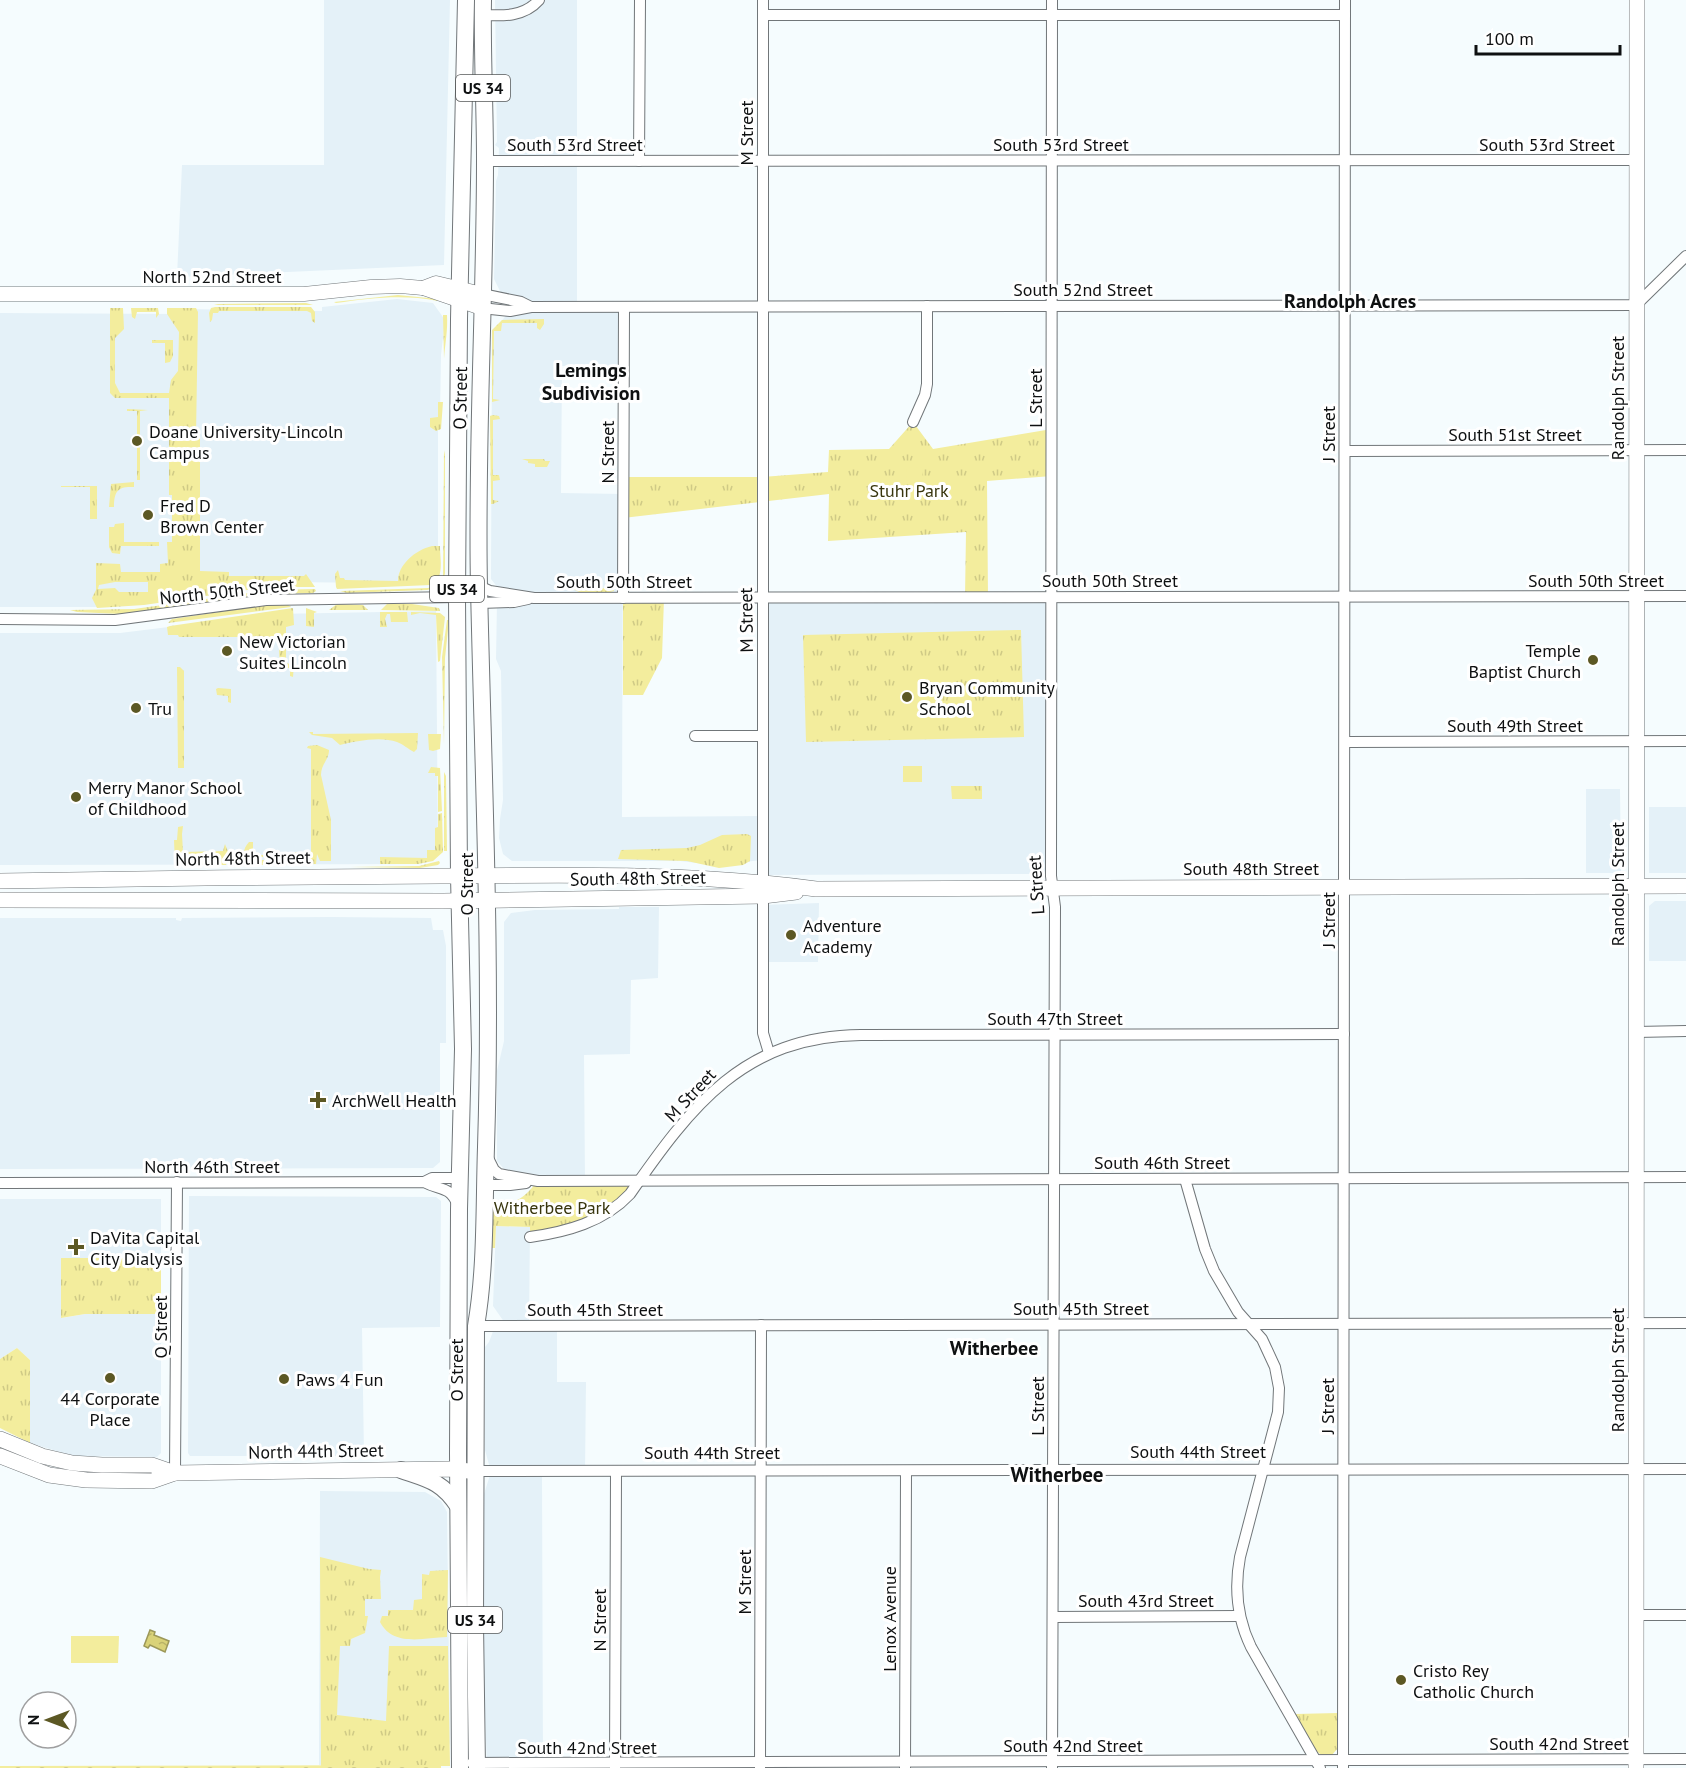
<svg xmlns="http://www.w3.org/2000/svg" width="1686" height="1768" viewBox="0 0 1686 1768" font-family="'PT Sans',sans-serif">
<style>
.built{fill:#e4f1f8}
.grass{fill:url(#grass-tufts);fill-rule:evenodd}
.cemetery{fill:url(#cemetery-stones)}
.garden{fill:#f3ed9d}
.water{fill:url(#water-ripples);stroke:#9c9859;stroke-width:1.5}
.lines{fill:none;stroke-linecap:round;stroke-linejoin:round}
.minor-casing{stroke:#717679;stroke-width:12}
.tertiary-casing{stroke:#717679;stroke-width:15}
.secondary-casing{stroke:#717679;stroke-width:16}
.primary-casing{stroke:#717679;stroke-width:18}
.minor{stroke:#fff;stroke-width:10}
.tertiary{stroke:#fff;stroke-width:14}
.secondary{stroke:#fff;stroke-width:15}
.primary{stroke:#fff;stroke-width:16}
.poi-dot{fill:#5c5824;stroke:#fff;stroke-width:2}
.labels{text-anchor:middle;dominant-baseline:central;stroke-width:6;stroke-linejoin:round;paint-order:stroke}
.shield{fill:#fff;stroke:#565858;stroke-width:1.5}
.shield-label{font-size:16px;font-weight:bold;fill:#0e1011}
.street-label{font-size:18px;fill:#0e1011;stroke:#fff}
.poi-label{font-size:18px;fill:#0e1011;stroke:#fff;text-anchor:start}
.park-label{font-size:18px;fill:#38350d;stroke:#fff}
.neighbourhood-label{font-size:20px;font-weight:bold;fill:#0e1011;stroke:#fff}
.quarter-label{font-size:21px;font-weight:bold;fill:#0e1011;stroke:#fff}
</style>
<defs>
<pattern id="grass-tufts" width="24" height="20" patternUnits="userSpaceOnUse" patternTransform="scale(1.5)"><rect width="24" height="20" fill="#f3ed9d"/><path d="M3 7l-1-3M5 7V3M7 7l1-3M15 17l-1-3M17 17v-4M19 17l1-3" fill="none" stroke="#cfca86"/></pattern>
<pattern id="cemetery-stones" width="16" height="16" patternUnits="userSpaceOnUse" patternTransform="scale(1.5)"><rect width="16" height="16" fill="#f3ed9d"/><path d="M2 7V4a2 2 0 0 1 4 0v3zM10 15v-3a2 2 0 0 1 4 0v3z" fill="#cfca86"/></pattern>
<pattern id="water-ripples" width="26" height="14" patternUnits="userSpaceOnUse" patternTransform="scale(1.5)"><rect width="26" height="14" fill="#d9d278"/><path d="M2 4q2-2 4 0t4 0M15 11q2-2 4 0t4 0" fill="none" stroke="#b9b367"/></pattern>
</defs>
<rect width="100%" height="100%" fill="#f5fcfe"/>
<!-- built -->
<g class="built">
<path d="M 324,0 L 450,0 L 444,265 L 177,277 L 182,165 L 324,165 Z"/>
<path d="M 495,0 L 577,0 L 577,306 L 624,307 L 624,366 L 562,366 L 561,493 L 623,494 L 622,817 L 763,816 L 763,598 L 1051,597 L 1051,874 L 763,875 L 763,860 L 713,865 L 680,861 L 512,861 L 503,854 L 499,838 L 500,819 L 503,800 L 501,671 L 496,659 L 497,602 L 502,593 L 491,579 L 492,332 L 510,311 L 521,310 L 504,299 L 494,279 L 496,181 L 498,175 L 499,148 L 495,145 L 497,142 Z"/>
<path d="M 397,299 L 433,303 L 445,320 L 441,355 L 440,414 L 438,424 L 438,546 L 402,583 L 273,582 L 97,607 L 0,607 L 0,313 L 178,314 L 178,309 L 322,311 L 322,307 Z"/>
<path d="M 436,611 L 438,855 L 416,864 L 0,865 L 0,633 L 120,633 L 275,614 Z"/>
<path d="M 1586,789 L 1620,789 L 1621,873 L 1586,873 Z"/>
<rect x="1649" y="807" width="37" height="66"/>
<path d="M 1655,901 L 1686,901 L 1686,961 L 1649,961 L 1649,906 Z"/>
<path d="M 819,903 L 818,962 L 763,962 L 763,905 Z"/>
<path d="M 619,907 L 659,907 L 658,978 L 631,980 L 630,1054 L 584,1055 L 585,1181 L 511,1177 L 497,1161 L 497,1071 L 504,1041 L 504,922 L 511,913 L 535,910 L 619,909 Z"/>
<path d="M 332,917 L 431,918 L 433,930 L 443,930 L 446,946 L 446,1043 L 440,1043 L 440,1162 L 433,1168 L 0,1169 L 0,918 L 176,918 L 176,920 L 181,921 L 182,918 Z"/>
<path d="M 189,1196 L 436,1197 L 441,1201 L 440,1327 L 362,1328 L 364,1456 L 190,1456 L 188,1453 Z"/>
<path d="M 0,1199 L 161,1199 L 161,1258 L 62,1258 L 62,1318 L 85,1314 L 161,1314 L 161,1453 L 157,1457 L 73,1456 L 30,1443 L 30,1360 L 17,1348 L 0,1359 Z"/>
<path d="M 496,1226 L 530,1227 L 529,1326 L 557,1326 L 557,1382 L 586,1382 L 585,1472 L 542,1473 L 543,1768 L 487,1768 L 484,1685 L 484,1494 L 491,1472 L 485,1450 L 485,1347 L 489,1342 L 495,1326 L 507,1326 L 493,1306 Z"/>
<path d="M 320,1491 L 425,1492 L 441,1501 L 447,1512 L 450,1743 L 441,1765 L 319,1765 Z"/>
</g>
<!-- grass -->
<g class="grass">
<path d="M 398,295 L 438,299 L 438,301 C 403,294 371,298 336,303 L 334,302 Z"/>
<path d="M 306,303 L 313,305 L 214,305 L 218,304 Z"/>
<path d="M 215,307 L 311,307 L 315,312 L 315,323 L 312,321 L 311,313 L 307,311 L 219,311 L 218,313 L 213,313 L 212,320 L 210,322 L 209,313 L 211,308 Z"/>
<path d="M 110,308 L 123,308 L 124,329 L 115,338 L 115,383 L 120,393 L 169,393 L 171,380 L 178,371 L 179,332 L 167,314 L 167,308 L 196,308 L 198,312 L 196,436 L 200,436 L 200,571 L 229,572 L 229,576 L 304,576 L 306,574 L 315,587 L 269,587 L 144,605 L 97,608 L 92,598 L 96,590 L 96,563 L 120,564 L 121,572 L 160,572 L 160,564 L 168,563 L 167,542 L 172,542 L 172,495 L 169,495 L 169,398 L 115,398 L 110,393 ZM 115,582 L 148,582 L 148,592 L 119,592 L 115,588 L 98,589 L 99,585 Z"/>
<path d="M 131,308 L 158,308 L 159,314 L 156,318 L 156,312 L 137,312 L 135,319 L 132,317 Z"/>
<path d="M 443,315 L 447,315 C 448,330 445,344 444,359 Z"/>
<path d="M 544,319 L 544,324 L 540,330 L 537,328 L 537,323 L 502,323 L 501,331 L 494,331 L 493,399 L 500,400 L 492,402 L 492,330 L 502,320 Z"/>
<path d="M 152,340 L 173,340 L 173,356 L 170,362 L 165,363 L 165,343 L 152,343 Z"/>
<path d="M 438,402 L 443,402 L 441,429 L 436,431 L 430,427 L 430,418 L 438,417 Z"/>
<path d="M 127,409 L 148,410 L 140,411 L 140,480 L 137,480 L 137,411 L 127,411 Z"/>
<path d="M 493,415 L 499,416 L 500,419 L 493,420 L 493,475 L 499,475 L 500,480 L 493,481 L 493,500 L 499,501 L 493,504 L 491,504 L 490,416 Z"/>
<path d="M 913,422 L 933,449 L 1052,429 L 1052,476 L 987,481 L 988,597 L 965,597 L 966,532 L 828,541 L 829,494 L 623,518 L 623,477 L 762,477 L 828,472 L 829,450 L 889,449 Z"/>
<path d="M 444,450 L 445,455 L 445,573 L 443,584 Z"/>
<path d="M 522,459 L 544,459 L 545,461 L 550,461 L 547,467 L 535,467 L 535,464 L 528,463 L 528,461 Z"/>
<path d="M 134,482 L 134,487 C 118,486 114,491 114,507 L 109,507 L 111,484 Z"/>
<path d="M 61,486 L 97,486 L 97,519 L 90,519 L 90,487 L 61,487 Z"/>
<path d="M 124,523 L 124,542 L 159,542 L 159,546 L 121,546 L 120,554 L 112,553 L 109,547 L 109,527 L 114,527 L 115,524 Z"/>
<path d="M 432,546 L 440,546 C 440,560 445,578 431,585 L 337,589 L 336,587 L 335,574 L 338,570 L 340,578 L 344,578 L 345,580 L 398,581 C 398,565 415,550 432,546 Z"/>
<path d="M 437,585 L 439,587 L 427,590 L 347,593 L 340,591 L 428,588 Z"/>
<path d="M 613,588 L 614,591 C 605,594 581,596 574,589 Z"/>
<path d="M 315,589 L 316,591 L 313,593 L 267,594 L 120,614 L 77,612 L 70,610 L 134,609 L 270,590 Z"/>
<path d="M 623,598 L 664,598 L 662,658 L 643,695 L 623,695 Z"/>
<path d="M 287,604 L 291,607 L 168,623 L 172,619 L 267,605 Z"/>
<path d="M 337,604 L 363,605 L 368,610 L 329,610 Z"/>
<path d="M 387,604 L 412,604 L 439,608 L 440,611 L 381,610 Z"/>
<path d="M 293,608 L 294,625 L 286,627 L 286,646 L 278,646 L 278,640 L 275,640 L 275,637 L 179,637 L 178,635 L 168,635 L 167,627 L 170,626 Z"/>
<path d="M 306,608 L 317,612 L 314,613 L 314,627 L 306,626 Z"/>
<path d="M 380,612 L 407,612 L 408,622 L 391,622 L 390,614 L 387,614 L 385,619 L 387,627 L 380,627 Z"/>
<path d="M 411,612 L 440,613 L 445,617 L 440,661 L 438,662 L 436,615 L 420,613 L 411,615 Z"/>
<path d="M 447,620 L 449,620 L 445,658 L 444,745 L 442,657 Z"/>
<path d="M 1021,630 L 1024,737 L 806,742 L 803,635 Z"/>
<path d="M 279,649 L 286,649 L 286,663 L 294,665 L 293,677 L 290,676 L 290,668 L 280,668 Z"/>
<path d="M 177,667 L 180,667 L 184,671 L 184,768 L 178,768 Z"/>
<path d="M 218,688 L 231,689 L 231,703 L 228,702 L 228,696 L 217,695 L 216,689 Z"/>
<path d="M 309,732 L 313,732 L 313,734 L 418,733 L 417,749 L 414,752 C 408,749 403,744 397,742 C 381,736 355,741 340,745 L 332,738 L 312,735 Z"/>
<path d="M 428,734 L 441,734 L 440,749 L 433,751 L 429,750 Z"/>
<path d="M 317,745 L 329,750 C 329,760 321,764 321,775 L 331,820 L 331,861 L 320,861 L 317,854 L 316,864 L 253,865 L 253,860 L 265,860 L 273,853 L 311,852 L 311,749 L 307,748 L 308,746 Z"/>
<path d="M 431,767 L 440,768 L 442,811 L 438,812 L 438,776 L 435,776 L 435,773 L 428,773 Z"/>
<path d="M 444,772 L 446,776 L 447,851 L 444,851 Z"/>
<path d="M 951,786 L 982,786 L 982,799 L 952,799 Z"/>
<path d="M 442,813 L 443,852 L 433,861 L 418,864 L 380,864 L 380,857 L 427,858 L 427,850 L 435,850 L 435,828 L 438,827 L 438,814 Z"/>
<path d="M 183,826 L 182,834 L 183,852 L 223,851 L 225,844 L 229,854 L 226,865 L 175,865 L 174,840 L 177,840 L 178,827 Z"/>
<path d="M 747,834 L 751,836 L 750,861 L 743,865 L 719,868 L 687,861 L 618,859 L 621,850 L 687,848 L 700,845 L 722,835 Z"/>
<path d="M 249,842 L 253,842 L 253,855 L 263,855 L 263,857 L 250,857 L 250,865 C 242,859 242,849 249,842 Z"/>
<path d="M 439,861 L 440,863 L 438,865 L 420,868 L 350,867 L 419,866 Z"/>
<path d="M 538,1181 L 639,1181 L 603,1215 L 530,1237 L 530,1227 L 496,1226 L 495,1248 L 489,1248 L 491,1205 C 517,1203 521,1201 538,1181 Z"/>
<path d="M 61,1258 L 161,1258 L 161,1314 L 85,1314 L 61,1318 Z"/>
<path d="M 17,1348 L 30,1360 L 30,1443 L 0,1428 L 0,1359 Z"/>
<path d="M 320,1557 L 369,1569 L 381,1570 L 380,1577 L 381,1599 L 365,1599 L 365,1616 L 368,1616 L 365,1633 L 351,1639 L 350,1646 L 340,1646 L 337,1715 L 386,1721 L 389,1646 L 448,1646 L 450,1766 L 321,1766 Z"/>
<path d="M 448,1570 L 447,1637 C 423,1638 393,1647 380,1622 L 382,1616 L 388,1616 L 388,1610 L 413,1610 L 414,1600 L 422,1599 L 422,1574 L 429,1575 L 430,1571 Z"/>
<path d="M 1338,1713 L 1338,1748 L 1332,1755 L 1323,1756 L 1316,1751 L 1295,1714 Z"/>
</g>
<!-- cemetery -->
<path class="cemetery" d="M 441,1765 L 441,1768 L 0,1768 L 0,1766 Z"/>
<!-- garden -->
<g class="garden">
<path d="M 907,467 L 923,468 L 922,483 L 906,483 Z"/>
<rect x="903" y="766" width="19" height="16"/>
<path d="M 71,1636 L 119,1636 L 118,1663 L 71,1663 Z"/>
</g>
<!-- water -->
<path class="water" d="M 150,1630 L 155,1632 L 154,1635 L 169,1641 L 165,1652 L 150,1645 L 148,1648 L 144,1646 Z"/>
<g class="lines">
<!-- minor casing -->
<g class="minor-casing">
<g id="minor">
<path d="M 763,0 L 763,1033 L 769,1053"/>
<path d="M 1052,0 L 1051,876 L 1055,907 L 1052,1768"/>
<path d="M 483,15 C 503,16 524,17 539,0"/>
<path d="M 763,15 L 1345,15"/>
<path d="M 485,161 L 1636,160"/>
<path d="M 639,161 L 640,0"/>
<path d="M 482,294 L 521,302 L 531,307"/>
<path d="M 481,308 L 510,311 L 531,307 L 1636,305 L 1686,256"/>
<path d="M 913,422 L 925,395 L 927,384 L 927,306"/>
<path d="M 1345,451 L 1686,450"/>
<path d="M 479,586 L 490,591 L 534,598 L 1686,596"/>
<path d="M 623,598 L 624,307"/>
<path d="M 480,603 L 514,602 L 528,599"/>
<path d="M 0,619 L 115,620 L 266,600 L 457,597"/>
<path d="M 695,736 L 763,736"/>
<path d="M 1345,742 L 1686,741"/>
<path d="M 1636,1032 L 1686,1031"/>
<path d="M 488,1158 L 494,1170 L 499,1174 L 538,1181 L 1686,1177"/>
<path d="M 1185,1179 L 1205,1249 L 1214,1271 L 1238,1312 L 1262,1339 L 1275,1367 L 1279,1388 L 1278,1412 L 1240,1557 C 1234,1589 1237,1618 1251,1647 L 1320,1768"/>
<path d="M 424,1182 L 432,1178 L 461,1178"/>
<path d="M 0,1183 L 424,1182 C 441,1191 449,1185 458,1205"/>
<path d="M 485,1185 L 510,1185 L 526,1183"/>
<path d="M 530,1237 C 566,1232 604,1222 630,1194 C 691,1106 744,1036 861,1035 L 1344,1034"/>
<path d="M 476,1326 L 1686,1323"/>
<path d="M 476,1471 L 1686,1469"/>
<path d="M 175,1473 L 177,1182"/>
<path d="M 1636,1615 L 1686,1615"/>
<path d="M 1053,1617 L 1239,1616"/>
<path d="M 472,1763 L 1686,1759"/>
<path d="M 615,1768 L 616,1472"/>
<path d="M 760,1768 L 761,1325"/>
<path d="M 905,1768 L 906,1471"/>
<path d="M 1343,1768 L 1345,0"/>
</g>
</g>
<!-- tertiary casing -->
<g class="tertiary-casing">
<g id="tertiary">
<path d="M 423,288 L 436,283 L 482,294"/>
<path d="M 0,294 L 304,294 L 371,287 L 400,286 L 423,288 L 481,308"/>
</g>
</g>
<!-- secondary casing -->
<g class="secondary-casing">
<g id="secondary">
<path d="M 0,881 C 147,878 293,877 440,876 C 565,875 692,872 816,889 L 1686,886"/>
<path d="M 0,900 L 443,901 L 763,896 L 796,892"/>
<path d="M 0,1439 L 42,1456 L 72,1463 L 102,1465 L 152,1465 L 175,1473"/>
<path d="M 0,1456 L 49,1475 L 86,1480 L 152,1481 L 175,1473 L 449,1469 L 469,1471"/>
<path d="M 1636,1768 L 1637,0"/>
</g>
</g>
<!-- primary casing -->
<g class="primary-casing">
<g id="primary">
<path d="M 401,1470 C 427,1479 442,1481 458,1506"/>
<path d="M 460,1768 L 458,1453 L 459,1209 L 463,1049 L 459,876 L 457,597 L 459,319 L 466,0"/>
<path d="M 477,1768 L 475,1623 L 476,1326 C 486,1268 484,1206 486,1147 C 492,960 483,773 479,587 C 476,444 485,302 485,160 C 485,107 482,53 483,0"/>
</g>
</g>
<!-- minor -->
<use href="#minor" class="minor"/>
<!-- tertiary -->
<use href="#tertiary" class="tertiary"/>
<!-- secondary -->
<use href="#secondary" class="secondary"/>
<!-- primary -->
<use href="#primary" class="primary"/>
</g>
<!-- markers -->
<g class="poi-dot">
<circle cx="137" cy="441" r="6"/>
<circle cx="148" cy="515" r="6"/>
<circle cx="227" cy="651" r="6"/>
<circle cx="1593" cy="660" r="6"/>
<circle cx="907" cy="697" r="6"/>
<circle cx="136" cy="708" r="6"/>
<circle cx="76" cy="797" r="6"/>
<circle cx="791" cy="935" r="6"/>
<path d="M315 1091h6v6h6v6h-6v6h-6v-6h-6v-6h6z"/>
<path d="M73 1238h6v6h6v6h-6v6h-6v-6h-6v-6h6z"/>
<circle cx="110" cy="1378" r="6"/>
<circle cx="284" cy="1379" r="6"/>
<circle cx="1401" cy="1680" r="6"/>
</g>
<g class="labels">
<!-- shield labels -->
<g class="shield">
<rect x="456" y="75" width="54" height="26" rx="4.5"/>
<rect x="430" y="576" width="54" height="26" rx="4.5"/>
<rect x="448" y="1607" width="54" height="26" rx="4.5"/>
</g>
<g class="shield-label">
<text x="483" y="88">US 34</text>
<text x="457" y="589">US 34</text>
<text x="475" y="1620">US 34</text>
</g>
<!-- street labels -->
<g class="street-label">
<text transform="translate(746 133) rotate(-90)">M Street</text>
<text x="575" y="144">South 53rd Street</text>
<text x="1061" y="144">South 53rd Street</text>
<text x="1547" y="144">South 53rd Street</text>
<text x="212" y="276">North 52nd Street</text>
<text x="1083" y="289">South 52nd Street</text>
<text transform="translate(460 398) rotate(-89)">O Street</text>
<text transform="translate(1035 398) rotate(-90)">L Street</text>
<text transform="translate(1617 398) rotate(-90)">Randolph Street</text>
<text transform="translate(1328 434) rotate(-90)">J Street</text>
<text x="1515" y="434">South 51st Street</text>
<text transform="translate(607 452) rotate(-90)">N Street</text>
<text x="1110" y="580">South 50th Street</text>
<text x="1596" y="580">South 50th Street</text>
<text x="624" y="581">South 50th Street</text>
<text transform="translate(227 591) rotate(-6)">North 50th Street</text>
<text transform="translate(746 620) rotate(-91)">M Street</text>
<text x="1515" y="725">South 49th Street</text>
<text transform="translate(243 858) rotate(-1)">North 48th Street</text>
<text x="1251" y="868">South 48th Street</text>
<text transform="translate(638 878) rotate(-1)">South 48th Street</text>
<text transform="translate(466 884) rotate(-90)">O Street</text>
<text transform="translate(1617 884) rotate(-90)">Randolph Street</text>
<text transform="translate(1036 885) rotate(-94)">L Street</text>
<text transform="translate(1328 920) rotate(-90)">J Street</text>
<text x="1055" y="1018">South 47th Street</text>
<text transform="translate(690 1095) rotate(-47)">M Street</text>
<text x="1162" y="1162">South 46th Street</text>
<text x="212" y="1166">North 46th Street</text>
<text x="1081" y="1308">South 45th Street</text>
<text x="595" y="1309">South 45th Street</text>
<text transform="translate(160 1327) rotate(-90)">Q Street</text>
<text transform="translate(456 1370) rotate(-90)">O Street</text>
<text transform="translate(1617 1370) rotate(-90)">Randolph Street</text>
<text transform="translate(1037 1406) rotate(-90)">L Street</text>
<text transform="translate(1327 1406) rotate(-90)">J Street</text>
<text transform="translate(316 1451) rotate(-1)">North 44th Street</text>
<text x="1198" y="1451">South 44th Street</text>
<text x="712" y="1452">South 44th Street</text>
<text transform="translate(744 1582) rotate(-90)">M Street</text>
<text x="1146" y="1600">South 43rd Street</text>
<text transform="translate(889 1619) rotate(-90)">Lenox Avenue</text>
<text transform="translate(599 1620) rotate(-90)">N Street</text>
<text x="1559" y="1743">South 42nd Street</text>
<text x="1073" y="1745">South 42nd Street</text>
<text x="587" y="1747">South 42nd Street</text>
</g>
<!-- poi labels -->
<g class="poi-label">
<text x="149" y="431">Doane University-Lincoln<tspan x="149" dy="21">Campus</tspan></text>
<text x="160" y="505">Fred D<tspan x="160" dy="21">Brown Center</tspan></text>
<text x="239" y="641">New Victorian<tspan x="239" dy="21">Suites Lincoln</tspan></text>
<text x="1581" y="650" text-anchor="end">Temple<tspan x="1581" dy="21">Baptist Church</tspan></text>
<text x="919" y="687">Bryan Community<tspan x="919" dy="21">School</tspan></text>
<text x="148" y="708">Tru</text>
<text x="88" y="787">Merry Manor School<tspan x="88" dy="21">of Childhood</tspan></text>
<text x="803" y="925">Adventure<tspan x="803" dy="21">Academy</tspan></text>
<text x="332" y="1100">ArchWell Health</text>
<text x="90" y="1237">DaVita Capital<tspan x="90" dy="21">City Dialysis</tspan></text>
<text x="296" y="1379">Paws 4 Fun</text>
<text x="110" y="1398" text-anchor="middle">44 Corporate<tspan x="110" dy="21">Place</tspan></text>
<text x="1413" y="1670">Cristo Rey<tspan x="1413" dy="21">Catholic Church</tspan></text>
</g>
<!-- park labels -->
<g class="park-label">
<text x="909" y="490">Stuhr Park</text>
<text x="552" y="1207">Witherbee Park</text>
</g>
<!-- neighbourhood labels -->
<g class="neighbourhood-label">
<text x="1350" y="301">Randolph Acres</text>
<text x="591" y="370">Lemings<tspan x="591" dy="23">Subdivision</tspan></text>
<text x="994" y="1348">Witherbee</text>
</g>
<!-- quarter labels -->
<g class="quarter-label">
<text x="1057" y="1474">Witherbee</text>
</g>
</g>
<!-- north arrow -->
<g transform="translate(48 1720) rotate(270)"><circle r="28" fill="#ffffff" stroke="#9f9fa0" stroke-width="1.5"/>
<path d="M0-4.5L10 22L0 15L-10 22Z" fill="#5c5824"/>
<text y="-9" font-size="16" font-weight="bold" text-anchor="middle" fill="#0e1011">N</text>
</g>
<!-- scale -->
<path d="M1476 45v9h144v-9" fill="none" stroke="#0e1011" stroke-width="3"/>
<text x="1485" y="45" font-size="18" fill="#0e1011" stroke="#ffffff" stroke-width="4.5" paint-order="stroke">100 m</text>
</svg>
